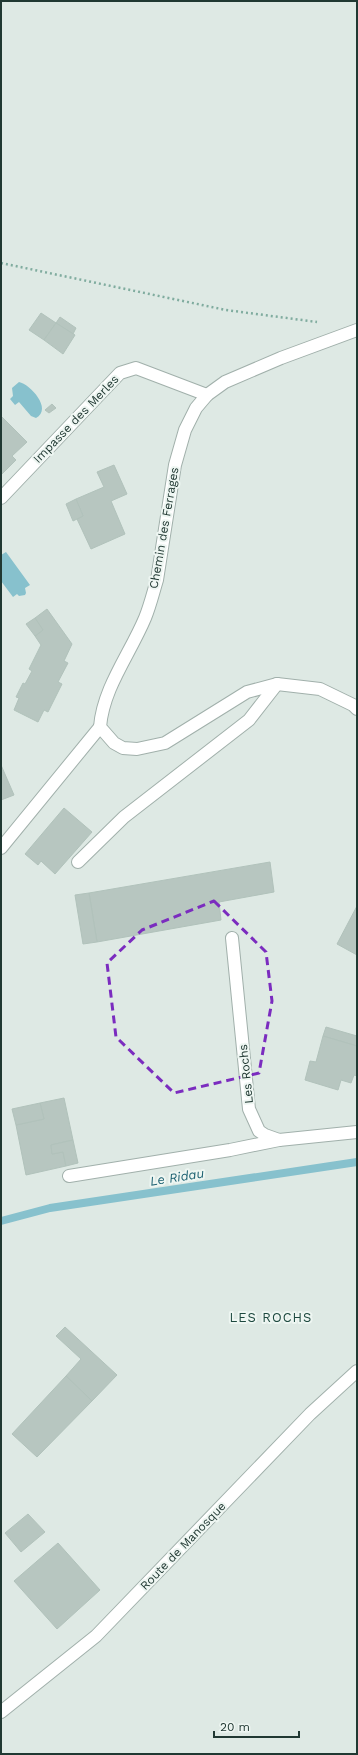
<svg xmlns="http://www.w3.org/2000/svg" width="358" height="1755" viewBox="0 0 358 1755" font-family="'Work Sans',sans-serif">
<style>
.water{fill:#87c1cd}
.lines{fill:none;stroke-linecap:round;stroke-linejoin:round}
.stream{stroke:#87c1cd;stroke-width:8}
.building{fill:#b7c6c0;stroke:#b1c2bb}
.service-casing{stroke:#a1b0ab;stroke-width:14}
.minor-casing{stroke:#a1b0ab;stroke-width:14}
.tertiary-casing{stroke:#a1b0ab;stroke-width:14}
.path{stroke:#80ac9f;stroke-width:2.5;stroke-dasharray:2 3;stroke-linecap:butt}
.service{stroke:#fff;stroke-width:12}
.minor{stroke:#fff;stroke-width:12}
.tertiary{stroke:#fff;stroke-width:12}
.marked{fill:none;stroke:#7b2cbf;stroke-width:3;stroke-dasharray:8 5;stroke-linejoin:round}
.labels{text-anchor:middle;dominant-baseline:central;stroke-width:4;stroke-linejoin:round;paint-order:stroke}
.street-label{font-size:12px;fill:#203832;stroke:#eef6f2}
.water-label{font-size:13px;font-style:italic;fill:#1d6171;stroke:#eef6f2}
.neighbourhood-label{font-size:13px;letter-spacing:1px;fill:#1d493f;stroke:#eef6f2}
</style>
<rect width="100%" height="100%" fill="#dee9e4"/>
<!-- water -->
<g class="water">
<path d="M 19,382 C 30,384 53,409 36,418 L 31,416 L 19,402 L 15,405 L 10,399 L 13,396 L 12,388 Z"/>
<path d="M 6,552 L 30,585 L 25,588 L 26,593 L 25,595 L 19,596 L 17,594 L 13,597 L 1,581 L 1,555 Z"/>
</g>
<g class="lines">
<!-- stream -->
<path class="stream" d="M 1,1221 L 50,1208 L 357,1162"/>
</g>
<!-- building -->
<g class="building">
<path d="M 41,313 L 56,323 L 44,340 L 29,330 Z"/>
<path d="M 60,317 L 76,328 L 73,334 L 56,323 Z"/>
<path d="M 56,323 L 75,335 L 63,354 L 44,340 Z"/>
<path d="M 52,404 L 56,408 L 49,413 L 45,410 Z"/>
<path d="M 1,416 L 27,442 L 12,456 L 16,460 L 1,475 Z"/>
<path d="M 114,465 L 127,494 L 111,501 L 125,534 L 91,549 L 77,519 L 83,516 L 76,499 L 104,487 L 97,472 Z"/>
<path d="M 76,499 L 83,516 L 73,521 L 66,504 Z"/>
<path d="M 47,609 L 72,644 L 64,661 L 68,663 L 58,682 L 62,684 L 48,712 L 44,710 L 38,722 L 14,710 L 19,698 L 16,697 L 23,683 L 25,684 L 32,671 L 29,669 L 41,645 L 35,636 L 43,630 L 35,618 Z"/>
<path d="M 35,618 L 43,630 L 35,636 L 26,624 Z"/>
<path d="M 1,765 L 14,795 L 1,800 Z"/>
<path d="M 64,808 L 92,832 L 55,874 L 41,861 L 38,865 L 25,854 Z"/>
<path d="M 270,862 L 274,892 L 219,902 L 221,920 L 97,942 L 89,893 Z"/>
<path d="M 89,893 L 97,942 L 83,944 L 75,895 Z"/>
<path d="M 357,906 L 357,955 L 337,944 Z"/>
<path d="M 326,1027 L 357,1036 L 357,1046 L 323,1036 Z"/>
<path d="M 323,1036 L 357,1046 L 357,1076 L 354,1075 L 351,1083 L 341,1080 L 338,1090 L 305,1080 L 310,1061 L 316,1062 Z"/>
<path d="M 64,1098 L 73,1140 L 51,1145 L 52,1154 L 63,1152 L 66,1166 L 26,1175 L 16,1125 L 44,1119 L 40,1103 Z"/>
<path d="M 40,1103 L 44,1119 L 16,1125 L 12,1109 Z"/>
<path d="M 73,1140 L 78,1163 L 66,1166 L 63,1152 L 52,1154 L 51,1145 Z"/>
<path d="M 65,1327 L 117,1375 L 92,1401 L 66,1376 L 81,1359 L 56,1336 Z"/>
<path d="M 66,1376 L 92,1401 L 37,1457 L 12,1434 Z"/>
<path d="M 28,1514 L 45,1532 L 21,1552 L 5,1533 Z"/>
<path d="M 58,1543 L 100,1590 L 57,1629 L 14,1581 Z"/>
</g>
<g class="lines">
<!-- service casing -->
<g class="service-casing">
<g id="service">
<path d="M 78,862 L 124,817 L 249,720 L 277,684"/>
<path d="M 69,1176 L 230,1150 L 279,1140"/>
</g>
</g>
<!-- minor casing -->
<g class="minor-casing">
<g id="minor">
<path d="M 1,498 L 120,373 L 136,368 L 207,395"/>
<path d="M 1,848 L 100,727"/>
<path d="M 232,938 L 249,1109 L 259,1131 L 265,1135 L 279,1140 L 357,1132"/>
</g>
</g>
<!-- tertiary casing -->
<g class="tertiary-casing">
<g id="tertiary">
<path d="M 357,330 L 281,358 L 225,382 L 207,395 L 196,408 L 185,430 L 175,465 L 157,580 C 153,593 150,606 145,618 C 130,654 103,688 100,727 L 114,743 L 123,748 L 137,749 L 165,743 L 247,692 L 277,684 L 320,689 L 353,705 L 357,709"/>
<path d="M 1,1712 L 96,1636 L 310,1414 L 357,1371"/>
</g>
</g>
<!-- path -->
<path class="path" d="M 1,263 L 226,310 L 317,322"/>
<!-- service -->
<use href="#service" class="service"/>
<!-- minor -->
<use href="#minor" class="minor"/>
<!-- tertiary -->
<use href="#tertiary" class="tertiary"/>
</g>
<!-- marked area -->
<path class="marked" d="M 214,901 L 266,952 L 272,1001 L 259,1073 L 174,1093 L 116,1037 L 107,963 L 142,930 Z"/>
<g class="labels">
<!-- street labels -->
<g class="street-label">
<text transform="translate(76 419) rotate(-46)">Impasse des Merles</text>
<text transform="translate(164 528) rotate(-80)">Chemin des Ferrages</text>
<text transform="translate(246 1074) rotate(-96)">Les Rochs</text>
<text transform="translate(183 1546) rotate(-46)">Route de Manosque</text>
</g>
<!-- water labels -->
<g class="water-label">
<text transform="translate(177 1177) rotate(-9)">Le Ridau</text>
</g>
<!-- neighbourhood labels -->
<g class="neighbourhood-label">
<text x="271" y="1317">LES ROCHS</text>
</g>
</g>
<!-- border -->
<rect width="358" height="1755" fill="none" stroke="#203832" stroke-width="4"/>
<!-- scale -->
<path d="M214 1731v6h85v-6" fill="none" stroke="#203832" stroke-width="2"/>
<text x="220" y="1731" font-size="12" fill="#203832" stroke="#eef6f2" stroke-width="3" paint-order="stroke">20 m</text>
</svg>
